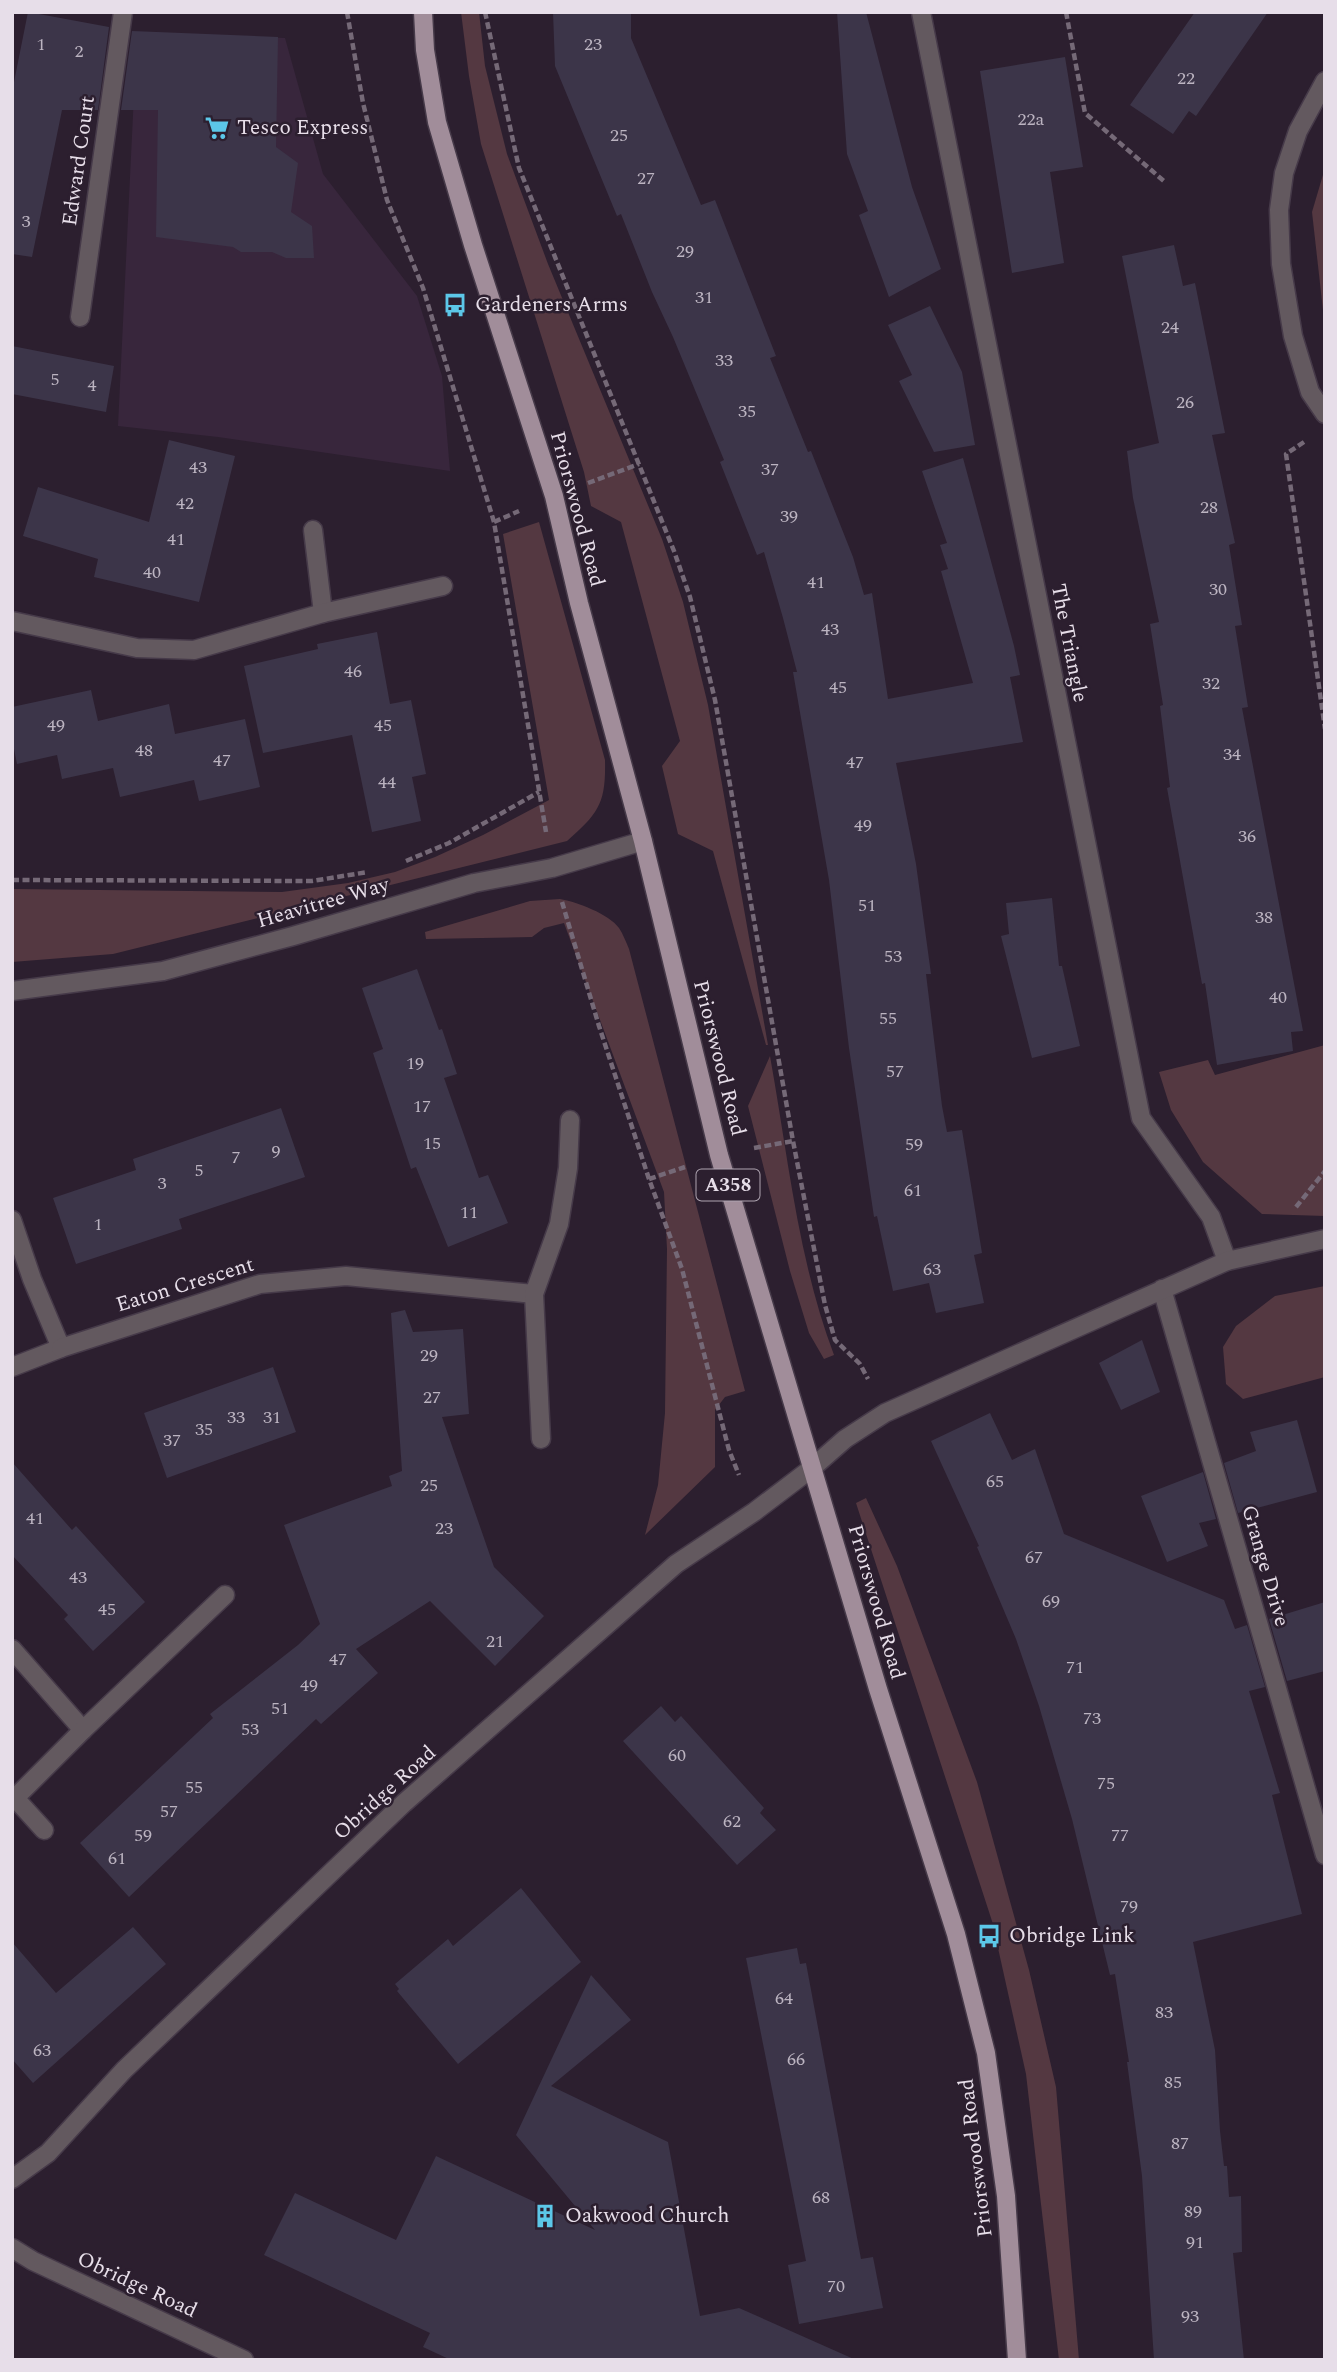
<svg xmlns="http://www.w3.org/2000/svg" width="1337" height="2372" viewBox="0 0 1337 2372" font-family="Spectral,serif">
<style>
.built{fill:#38263c}
.green{fill:#543841}
.building{fill:#3c3549}
.lines{fill:none;stroke-linecap:round;stroke-linejoin:round}
.minor-casing{stroke:#463a49;stroke-width:21}
.major-casing{stroke:#463a49;stroke-width:21}
.path{stroke:#756977;stroke-width:4.5;stroke-dasharray:7 3.5;stroke-linecap:butt}
.minor{stroke:#63595f;stroke-width:18}
.major{stroke:#a18d9a;stroke-width:18}
.labels{text-anchor:middle;dominant-baseline:central;stroke-width:5;stroke-linejoin:round;paint-order:stroke}
.number-label{font-size:18px;fill:#bcb4c1}
.shield{fill:#2c1f2f;stroke:#afa5b1;stroke-width:2}
.shield-label{font-size:19px;font-weight:bold;fill:#e7dee9}
.poi-label{font-size:21px;fill:#e7dee9;stroke:#2c1f2f;text-anchor:start}
.street-label{font-size:21px;fill:#e7dee9;stroke:#2c1f2f}
</style>
<rect width="100%" height="100%" fill="#2c1f2f"/>
<!-- built -->
<path class="built" d="M 137,32 L 285,38 L 323,174 L 417,296 L 442,376 L 450,471 L 218,437 L 118,426 Z"/>
<!-- green -->
<g class="green">
<path d="M 461,12 L 479,12 L 485,66 L 507,154 L 548,264 L 662,539 L 683,602 L 708,705 L 768,1045 L 766,1045 L 713,851 L 678,834 L 662,766 L 680,741 L 621,522 L 591,506 L 584,472 L 481,144 L 469,76 Z"/>
<path d="M 1325,168 L 1325,328 L 1312,212 Z"/>
<path d="M 539,522 L 605,760 C 606,803 599,813 567,841 L 113,954 L 12,962 L 12,889 L 282,892 L 348,883 L 395,872 L 435,857 L 483,835 L 549,800 L 503,534 Z"/>
<path d="M 560,899 C 577,902 609,914 619,928 C 623,934 626,942 629,949 L 745,1391 L 725,1397 L 715,1410 L 715,1467 L 645,1535 L 658,1485 L 665,1413 L 667,1249 L 664,1192 L 564,923 L 544,928 L 532,937 L 426,939 L 425,932 L 530,901 Z"/>
<path d="M 1325,1045 L 1325,1216 L 1262,1214 L 1203,1162 L 1171,1110 L 1159,1072 L 1208,1060 L 1215,1075 Z"/>
<path d="M 770,1056 C 788,1156 798,1260 834,1355 L 824,1359 L 809,1333 L 790,1271 L 748,1106 Z"/>
<path d="M 1325,1286 L 1325,1377 L 1243,1399 L 1226,1384 L 1223,1347 L 1236,1326 L 1275,1296 Z"/>
<path d="M 866,1498 L 897,1566 L 977,1782 L 1029,1970 L 1056,2087 L 1079,2360 L 1059,2360 L 1026,2074 L 992,1921 L 856,1503 Z"/>
</g>
<!-- building -->
<g class="building">
<path d="M 28,12 L 109,27 L 98,110 L 62,110 L 32,257 L 12,254 L 12,92 Z"/>
<path d="M 553,12 L 631,12 L 631,38 L 701,205 L 715,200 L 776,356 L 770,358 L 808,452 L 811,451 L 853,557 L 864,595 L 872,593 L 888,699 L 973,683 L 941,571 L 948,569 L 940,545 L 947,543 L 922,471 L 963,458 L 1014,646 L 1020,675 L 1010,677 L 1023,742 L 896,763 L 916,864 L 931,974 L 926,974 L 942,1106 L 947,1132 L 962,1130 L 982,1253 L 974,1255 L 984,1303 L 936,1313 L 929,1283 L 893,1291 L 877,1216 L 874,1217 L 849,1048 L 829,880 L 793,672 L 797,672 L 783,618 L 764,552 L 757,555 L 720,462 L 724,460 L 673,337 L 652,292 L 621,214 L 617,216 L 555,66 Z"/>
<path d="M 837,12 L 866,12 L 912,187 L 941,269 L 889,297 L 859,215 L 868,211 L 847,154 Z"/>
<path d="M 1195,12 L 1268,12 L 1196,116 L 1189,111 L 1173,134 L 1130,105 Z"/>
<path d="M 132,31 L 278,37 L 276,147 L 298,163 L 291,212 L 312,226 L 314,258 L 286,258 L 272,252 L 241,252 L 233,247 L 156,237 L 158,110 L 121,110 Z"/>
<path d="M 1065,57 L 1083,167 L 1050,172 L 1064,263 L 1012,273 L 980,71 Z"/>
<path d="M 1174,245 L 1183,286 L 1195,283 L 1225,433 L 1212,435 L 1235,543 L 1229,545 L 1242,625 L 1235,626 L 1248,707 L 1242,708 L 1303,1031 L 1291,1032 L 1293,1051 L 1217,1065 L 1205,983 L 1202,984 L 1167,788 L 1170,787 L 1160,706 L 1163,705 L 1150,624 L 1159,622 L 1133,498 L 1127,451 L 1159,443 L 1122,256 Z"/>
<path d="M 930,306 L 962,372 L 975,445 L 934,452 L 899,381 L 912,375 L 888,325 Z"/>
<path d="M 12,346 L 114,366 L 106,412 L 12,394 Z"/>
<path d="M 169,440 L 235,456 L 199,602 L 94,577 L 98,559 L 23,536 L 38,487 L 149,522 Z"/>
<path d="M 377,632 L 390,704 L 411,700 L 426,774 L 412,777 L 421,821 L 372,832 L 352,735 L 263,753 L 244,666 L 318,649 L 317,644 Z"/>
<path d="M 91,690 L 98,721 L 169,704 L 175,734 L 245,719 L 260,787 L 199,801 L 194,780 L 120,797 L 113,768 L 62,779 L 57,755 L 17,764 L 12,739 L 12,707 Z"/>
<path d="M 1052,898 L 1059,966 L 1062,966 L 1080,1046 L 1032,1058 L 1001,936 L 1009,934 L 1006,903 Z"/>
<path d="M 417,969 L 439,1030 L 442,1029 L 457,1074 L 444,1078 L 479,1178 L 488,1175 L 508,1223 L 448,1247 L 416,1167 L 411,1169 L 373,1053 L 383,1049 L 362,988 Z"/>
<path d="M 281,1108 L 305,1177 L 179,1219 L 182,1229 L 76,1264 L 53,1198 L 136,1170 L 133,1159 Z"/>
<path d="M 405,1310 L 413,1332 L 463,1329 L 469,1414 L 442,1417 L 494,1567 L 544,1616 L 495,1666 L 430,1601 L 356,1649 L 378,1673 L 321,1724 L 316,1719 L 129,1897 L 80,1843 L 213,1718 L 210,1714 L 298,1645 L 320,1624 L 284,1525 L 392,1486 L 389,1476 L 402,1471 L 391,1313 Z"/>
<path d="M 1142,1340 L 1160,1392 L 1121,1410 L 1099,1363 Z"/>
<path d="M 273,1367 L 296,1432 L 167,1478 L 144,1413 Z"/>
<path d="M 990,1413 L 1012,1460 L 1035,1449 L 1064,1534 L 1224,1600 L 1235,1629 L 1247,1625 L 1265,1687 L 1249,1691 L 1280,1793 L 1272,1795 L 1302,1914 L 1193,1942 L 1215,2050 L 1220,2131 L 1224,2166 L 1227,2166 L 1229,2197 L 1241,2196 L 1242,2252 L 1233,2253 L 1244,2360 L 1154,2360 L 1142,2176 L 1127,2062 L 1129,2062 L 1115,1974 L 1110,1975 L 1072,1819 L 1039,1706 L 1016,1639 L 977,1547 L 979,1546 L 931,1441 Z"/>
<path d="M 1297,1420 L 1317,1492 L 1238,1513 L 1224,1463 L 1256,1451 L 1250,1432 Z"/>
<path d="M 12,1462 L 72,1530 L 76,1526 L 145,1602 L 93,1651 L 64,1619 L 68,1615 L 12,1555 Z"/>
<path d="M 1203,1472 L 1216,1519 L 1199,1523 L 1208,1546 L 1167,1562 L 1141,1496 Z"/>
<path d="M 1325,1602 L 1325,1671 L 1287,1681 L 1269,1619 Z"/>
<path d="M 661,1706 L 675,1722 L 681,1716 L 764,1808 L 760,1813 L 776,1830 L 737,1865 L 623,1741 Z"/>
<path d="M 521,1888 L 581,1962 L 458,2064 L 397,1991 L 399,1989 L 395,1984 L 448,1939 L 453,1946 Z"/>
<path d="M 133,1927 L 166,1964 L 33,2083 L 12,2059 L 12,1942 L 56,1993 Z"/>
<path d="M 797,1948 L 800,1964 L 806,1963 L 861,2259 L 873,2257 L 883,2308 L 799,2324 L 788,2265 L 806,2261 L 746,1958 Z"/>
<path d="M 591,1975 L 631,2020 L 551,2086 L 668,2142 L 700,2316 L 739,2308 L 856,2360 L 451,2360 L 423,2347 L 430,2333 L 264,2255 L 295,2193 L 396,2240 L 436,2156 L 595,2230 L 516,2135 Z"/>
</g>
<g class="lines">
<!-- minor casing -->
<g class="minor-casing">
<g id="minor">
<path d="M 921,12 L 1141,1118 L 1211,1217 L 1227,1261"/>
<path d="M 1325,81 L 1298,131 L 1284,173 L 1279,210 L 1281,264 L 1293,336 L 1310,392 L 1325,414"/>
<path d="M 80,317 L 123,12"/>
<path d="M 313,530 L 323,613"/>
<path d="M 12,621 L 137,648 L 194,650 L 323,613 L 443,586"/>
<path d="M 12,991 L 163,971 L 293,936 L 474,883 L 552,868 L 643,841"/>
<path d="M 12,1220 L 32,1279 L 61,1348 L 12,1367"/>
<path d="M 1162,1289 L 1325,1855"/>
<path d="M 61,1348 L 260,1284 L 346,1276 L 534,1294"/>
<path d="M 541,1439 L 534,1294 L 559,1224 L 568,1168 L 570,1120"/>
<path d="M 12,1649 L 83,1730"/>
<path d="M 44,1830 L 15,1798 L 83,1730 L 225,1595"/>
<path d="M 12,2179 L 48,2153 L 124,2070 L 404,1803 L 676,1564 L 754,1512 L 812,1468 L 845,1439 L 885,1413 L 1227,1261 L 1325,1239"/>
<path d="M 12,2248 L 33,2261 L 244,2360"/>
</g>
</g>
<!-- major casing -->
<g class="major-casing">
<path id="major" d="M 423,12 L 425,50 L 437,122 L 473,245 L 554,496 L 579,603 L 643,841 L 719,1155 L 878,1689 L 956,1934 L 986,2053 L 1006,2196 L 1017,2360"/>
</g>
<!-- path -->
<g class="path">
<path d="M 347,12 L 363,103 L 387,200 L 423,288 L 494,522 L 546,832"/>
<path d="M 485,12 L 519,168 L 674,551 L 690,597 L 715,700 L 793,1141 L 825,1305 L 835,1340 L 860,1364 L 868,1379"/>
<path d="M 1066,12 L 1085,113 L 1165,182"/>
<path d="M 1304,442 L 1286,454 L 1325,729"/>
<path d="M 588,483 L 639,464"/>
<path d="M 494,522 L 519,511"/>
<path d="M 406,861 L 449,843 L 539,792"/>
<path d="M 12,880 L 312,881 L 368,872"/>
<path d="M 562,902 L 599,1026 L 649,1179 L 682,1269 L 729,1450 L 739,1475"/>
<path d="M 754,1148 L 793,1141"/>
<path d="M 649,1179 L 685,1167"/>
<path d="M 1296,1207 L 1325,1171"/>
</g>
<!-- minor -->
<use href="#minor" class="minor"/>
<!-- major -->
<use href="#major" class="major"/>
</g>
<!-- icons -->
<defs>
<g id="supermarket-bare" transform="scale(1.89)"><path d="M-6-5.5h2.5l.6 2H6L4.5 2H-2.5L-4.4-4H-6ZM-1.5 3.2a1.3 1.3 0 1 0 .1 0ZM3 3.2a1.3 1.3 0 1 0 .1 0Z" fill="#5cc7e8" stroke="#2c1f2f" stroke-width="2.5" paint-order="stroke"/></g>
<g id="bus-bare" transform="scale(1.89)"><path d="M-5-6H5V4H4V6H2V4H-2V6H-4V4H-5ZM-3.5-4V0h7V-4ZM-3.5 1.2v1.5H-2V1.2ZM2 1.2v1.5H3.5V1.2Z" fill="#5cc7e8" stroke="#2c1f2f" stroke-width="2.5" paint-order="stroke"/></g>
<g id="building-bare" transform="scale(1.89)"><path d="M-4-6H4V6H1V3H-1V6H-4ZM-2.5-4.3h1.7v1.8h-1.7ZM.8-4.3h1.7v1.8H.8ZM-2.5-1h1.7V.8h-1.7ZM.8-1h1.7V.8H.8Z" fill="#5cc7e8" stroke="#2c1f2f" stroke-width="2.5" paint-order="stroke"/></g>
</defs>
<g fill-rule="evenodd">
<use href="#supermarket-bare" x="217" y="128"/>
<use href="#bus-bare" x="455" y="305"/>
<use href="#bus-bare" x="989" y="1936"/>
<use href="#building-bare" x="545" y="2216"/>
</g>
<g class="labels">
<!-- number labels -->
<g class="number-label">
<text x="41" y="44">1</text>
<text x="593" y="44">23</text>
<text x="79" y="51">2</text>
<text x="1186" y="78">22</text>
<text x="1031" y="119">22a</text>
<text x="619" y="135">25</text>
<text x="646" y="178">27</text>
<text x="26" y="221">3</text>
<text x="685" y="251">29</text>
<text x="704" y="297">31</text>
<text x="1170" y="327">24</text>
<text x="724" y="360">33</text>
<text x="55" y="379">5</text>
<text x="92" y="385">4</text>
<text x="1185" y="402">26</text>
<text x="747" y="411">35</text>
<text x="198" y="467">43</text>
<text x="770" y="469">37</text>
<text x="185" y="503">42</text>
<text x="1209" y="507">28</text>
<text x="789" y="516">39</text>
<text x="176" y="539">41</text>
<text x="152" y="572">40</text>
<text x="816" y="582">41</text>
<text x="1218" y="589">30</text>
<text x="830" y="629">43</text>
<text x="353" y="671">46</text>
<text x="1211" y="683">32</text>
<text x="838" y="687">45</text>
<text x="56" y="725">49</text>
<text x="383" y="725">45</text>
<text x="144" y="750">48</text>
<text x="1232" y="754">34</text>
<text x="222" y="760">47</text>
<text x="855" y="762">47</text>
<text x="387" y="782">44</text>
<text x="863" y="825">49</text>
<text x="1247" y="836">36</text>
<text x="867" y="905">51</text>
<text x="1264" y="917">38</text>
<text x="893" y="956">53</text>
<text x="1278" y="997">40</text>
<text x="888" y="1018">55</text>
<text x="415" y="1063">19</text>
<text x="895" y="1071">57</text>
<text x="422" y="1106">17</text>
<text x="432" y="1143">15</text>
<text x="914" y="1144">59</text>
<text x="276" y="1151">9</text>
<text x="236" y="1157">7</text>
<text x="199" y="1170">5</text>
<text x="162" y="1183">3</text>
<text x="913" y="1190">61</text>
<text x="469" y="1212">11</text>
<text x="98" y="1224">1</text>
<text x="932" y="1269">63</text>
<text x="429" y="1355">29</text>
<text x="432" y="1397">27</text>
<text x="236" y="1417">33</text>
<text x="272" y="1417">31</text>
<text x="204" y="1429">35</text>
<text x="172" y="1440">37</text>
<text x="995" y="1481">65</text>
<text x="429" y="1485">25</text>
<text x="35" y="1518">41</text>
<text x="444" y="1528">23</text>
<text x="1034" y="1557">67</text>
<text x="78" y="1577">43</text>
<text x="1051" y="1601">69</text>
<text x="107" y="1609">45</text>
<text x="495" y="1641">21</text>
<text x="338" y="1659">47</text>
<text x="1075" y="1667">71</text>
<text x="309" y="1685">49</text>
<text x="280" y="1708">51</text>
<text x="1092" y="1718">73</text>
<text x="250" y="1729">53</text>
<text x="677" y="1755">60</text>
<text x="1106" y="1783">75</text>
<text x="194" y="1787">55</text>
<text x="169" y="1811">57</text>
<text x="732" y="1821">62</text>
<text x="143" y="1835">59</text>
<text x="1120" y="1835">77</text>
<text x="117" y="1858">61</text>
<text x="1129" y="1906">79</text>
<text x="784" y="1998">64</text>
<text x="1164" y="2012">83</text>
<text x="42" y="2050">63</text>
<text x="796" y="2059">66</text>
<text x="1173" y="2082">85</text>
<text x="1180" y="2143">87</text>
<text x="821" y="2197">68</text>
<text x="1193" y="2211">89</text>
<text x="1195" y="2242">91</text>
<text x="836" y="2286">70</text>
<text x="1190" y="2316">93</text>
</g>
<!-- shield labels -->
<rect class="shield" x="696.5" y="1169.5" width="63" height="31" rx="5"/>
<g class="shield-label">
<text x="728" y="1185">A358</text>
</g>
<!-- poi labels -->
<g class="poi-label">
<text x="237" y="128">Tesco Express</text>
<text x="475" y="305">Gardeners Arms</text>
<text x="1009" y="1936">Obridge Link</text>
<text x="565" y="2216">Oakwood Church</text>
</g>
<!-- street labels -->
<g class="street-label">
<text transform="translate(79 161) rotate(-82)">Edward Court</text>
<text transform="translate(577 509) rotate(75)">Priorswood Road</text>
<text transform="translate(1069 643) rotate(79)">The Triangle</text>
<text transform="translate(323 903) rotate(-16)">Heavitree Way</text>
<text transform="translate(719 1058) rotate(76)">Priorswood Road</text>
<text transform="translate(185 1285) rotate(-17)">Eaton Crescent</text>
<text transform="translate(1265 1566) rotate(74)">Grange Drive</text>
<text transform="translate(876 1602) rotate(74)">Priorswood Road</text>
<text transform="translate(385 1793) rotate(-42)">Obridge Road</text>
<text transform="translate(976 2158) rotate(-97)">Priorswood Road</text>
<text transform="translate(137 2285) rotate(25)">Obridge Road</text>
</g>
</g>
<!-- border -->
<rect width="1337" height="2372" fill="none" stroke="#e7dee9" stroke-width="28"/>
</svg>
